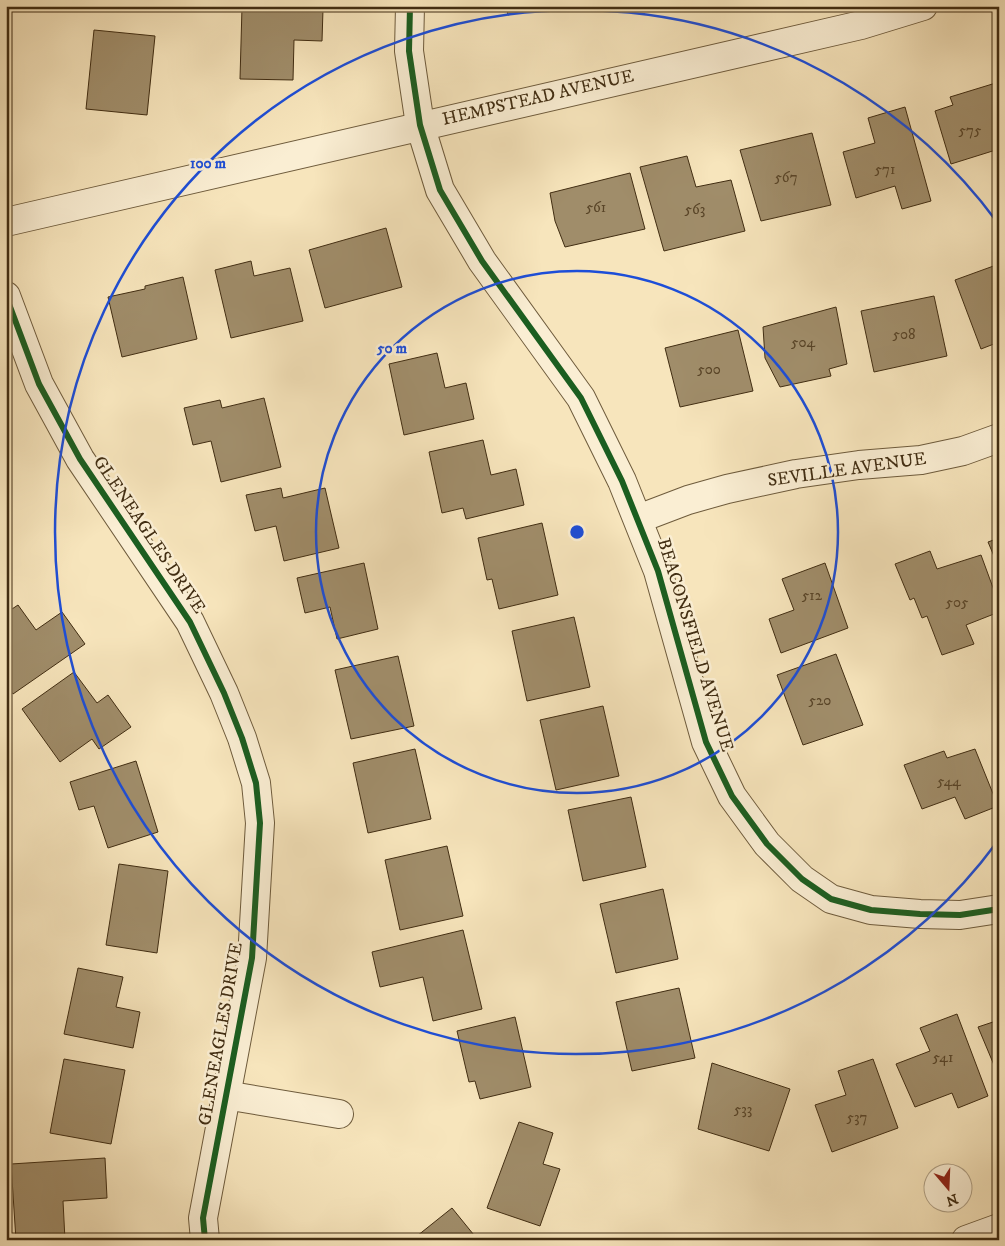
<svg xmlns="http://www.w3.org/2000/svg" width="1005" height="1246" viewBox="0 0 1005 1246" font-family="'IM FELL DW Pica',serif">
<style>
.building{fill:#a08d6a;stroke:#412d12}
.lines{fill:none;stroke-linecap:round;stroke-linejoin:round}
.minor-casing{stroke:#6e5b3c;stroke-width:30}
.minor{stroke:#faeed3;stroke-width:28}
.cycleway-casing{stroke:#faeed3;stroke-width:9}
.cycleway{stroke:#1b5e20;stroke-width:6}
.ring{fill:none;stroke:#1d4ed8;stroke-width:2.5}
.labels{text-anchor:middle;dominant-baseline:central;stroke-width:5;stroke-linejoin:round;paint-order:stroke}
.number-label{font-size:15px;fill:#594528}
.street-label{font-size:18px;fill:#412d12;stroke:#faeed3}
.centre{fill:#1d4ed8;stroke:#faeed3;stroke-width:2.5}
.ring-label{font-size:15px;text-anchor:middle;font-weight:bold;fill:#1d4ed8;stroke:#faeed3;stroke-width:5;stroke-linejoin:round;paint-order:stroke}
</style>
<rect width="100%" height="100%" fill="#f7e5bc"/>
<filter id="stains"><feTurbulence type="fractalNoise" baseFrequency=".004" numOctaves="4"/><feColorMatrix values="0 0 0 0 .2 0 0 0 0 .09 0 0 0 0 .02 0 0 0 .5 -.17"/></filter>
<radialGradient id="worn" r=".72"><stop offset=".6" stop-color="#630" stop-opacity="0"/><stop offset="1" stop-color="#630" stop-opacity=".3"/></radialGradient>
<!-- building -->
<g class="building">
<path d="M 102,6 L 145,6 L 145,10 Z"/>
<path d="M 506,6 L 543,6 L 508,15 Z"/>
<path d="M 242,7 L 323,9 L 322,41 L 294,40 L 293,80 L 240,79 Z"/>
<path d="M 94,30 L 155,36 L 147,115 L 86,109 Z"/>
<path d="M 999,82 L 999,149 L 951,164 L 935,111 L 953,105 L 950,97 Z"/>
<path d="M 905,107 L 931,201 L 902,209 L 895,186 L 856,198 L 843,152 L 875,143 L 868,118 Z"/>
<path d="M 812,133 L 831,205 L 761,221 L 740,150 Z"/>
<path d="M 687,156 L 696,187 L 731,180 L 745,231 L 664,251 L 640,167 Z"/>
<path d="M 630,173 L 645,229 L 565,247 L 555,221 L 550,193 Z"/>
<path d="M 386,228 L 402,287 L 325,308 L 309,250 Z"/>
<path d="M 251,261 L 254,276 L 290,268 L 303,321 L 231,338 L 215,270 Z"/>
<path d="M 999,264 L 999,342 L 981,349 L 955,280 Z"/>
<path d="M 183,277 L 197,339 L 122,357 L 108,297 L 145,289 L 145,286 Z"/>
<path d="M 934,296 L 947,356 L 874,372 L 861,311 Z"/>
<path d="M 836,307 L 847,364 L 829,369 L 831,376 L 780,387 L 765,358 L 763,327 Z"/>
<path d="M 738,330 L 753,391 L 680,407 L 665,348 Z"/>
<path d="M 437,353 L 445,388 L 466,383 L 474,419 L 404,435 L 389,364 Z"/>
<path d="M 264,398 L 281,467 L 221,482 L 211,441 L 193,445 L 184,408 L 220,400 L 222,408 Z"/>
<path d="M 483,440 L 491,475 L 516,469 L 524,505 L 466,519 L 463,508 L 442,513 L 429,452 Z"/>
<path d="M 281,488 L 283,498 L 325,488 L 339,548 L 284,561 L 276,526 L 255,531 L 246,495 Z"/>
<path d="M 542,523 L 558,595 L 499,609 L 492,579 L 487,580 L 478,538 Z"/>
<path d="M 999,538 L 999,568 L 988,542 Z"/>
<path d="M 930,551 L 937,569 L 981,555 L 999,604 L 999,612 L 966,625 L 974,644 L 942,655 L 927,616 L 922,618 L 914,598 L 910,600 L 895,564 Z"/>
<path d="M 364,563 L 378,629 L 337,639 L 330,607 L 305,613 L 297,578 Z"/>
<path d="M 825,563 L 848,628 L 781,653 L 769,619 L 794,610 L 782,579 Z"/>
<path d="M 18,605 L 36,630 L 62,612 L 85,644 L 13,694 L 6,684 L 6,613 Z"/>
<path d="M 574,617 L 590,687 L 527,701 L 512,631 Z"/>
<path d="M 836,654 L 863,725 L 803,745 L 777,675 Z"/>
<path d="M 398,656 L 414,726 L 351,739 L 335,670 Z"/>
<path d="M 74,672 L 97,703 L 108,695 L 131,727 L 99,749 L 92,739 L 60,762 L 22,709 Z"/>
<path d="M 603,706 L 619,776 L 556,790 L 540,720 Z"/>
<path d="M 415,749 L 431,819 L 368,833 L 353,763 Z"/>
<path d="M 975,749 L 998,806 L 965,819 L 955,797 L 922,809 L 904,765 L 944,751 L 947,758 Z"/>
<path d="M 136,761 L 158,832 L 108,848 L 94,806 L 79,810 L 70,782 Z"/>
<path d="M 631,797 L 646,867 L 583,881 L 568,810 Z"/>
<path d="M 447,846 L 463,916 L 400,930 L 385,860 Z"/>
<path d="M 119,864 L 168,871 L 157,953 L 106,945 Z"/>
<path d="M 663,889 L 678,959 L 616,973 L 600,904 Z"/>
<path d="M 463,930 L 482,1009 L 433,1021 L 423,977 L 380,987 L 372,952 Z"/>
<path d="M 78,968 L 123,977 L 116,1007 L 140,1012 L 133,1048 L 64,1034 Z"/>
<path d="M 679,988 L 695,1058 L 632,1071 L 616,1002 Z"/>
<path d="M 957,1014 L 988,1096 L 958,1108 L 952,1093 L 915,1107 L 896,1064 L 930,1051 L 920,1028 Z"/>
<path d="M 515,1017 L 531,1087 L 480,1099 L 475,1081 L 469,1082 L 457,1031 Z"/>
<path d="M 999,1020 L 999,1077 L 978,1027 Z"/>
<path d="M 64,1059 L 125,1070 L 111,1144 L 50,1133 Z"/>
<path d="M 873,1059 L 898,1128 L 832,1152 L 815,1105 L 846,1095 L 838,1071 Z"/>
<path d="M 712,1063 L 790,1089 L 769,1151 L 698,1129 Z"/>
<path d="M 519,1122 L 553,1133 L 543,1164 L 560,1169 L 540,1226 L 487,1208 Z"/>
<path d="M 105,1158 L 107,1198 L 63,1201 L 65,1240 L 16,1240 L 11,1164 Z"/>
<path d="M 452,1208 L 478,1240 L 412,1240 Z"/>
</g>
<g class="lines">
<!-- minor casing -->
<g class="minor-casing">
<g id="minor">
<path d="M 410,6 L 409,51 L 420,125 L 440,190 L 482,261 L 581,398 L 622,481 L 658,571 L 706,742 L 732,796 L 767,844 L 802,879 L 831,899 L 871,910 L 920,914 L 960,915 L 999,909"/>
<path d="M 6,222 L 861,25 L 923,6"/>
<path d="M 6,296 L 39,384 L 80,459 L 190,622 L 224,693 L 242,738 L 256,783 L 260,823 L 252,958 L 203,1218 L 205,1240"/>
<path d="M 638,519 L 688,500 L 727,489 L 796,474 L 859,465 L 921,460 L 963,451 L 999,438"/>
<path d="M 225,1095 L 339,1114"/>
<path d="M 966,1240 L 999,1228"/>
</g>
</g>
<!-- minor -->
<use href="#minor" class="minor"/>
<!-- cycleway casing -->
<g class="cycleway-casing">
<g id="cycleway">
<path d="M 410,6 L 409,51 L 420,125 L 440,190 L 482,261 L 581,398 L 622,481 L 658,571 L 706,742 L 732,796 L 767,844 L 802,879 L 831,899 L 871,910 L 920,914 L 960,915 L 999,909"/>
<path d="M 6,296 L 39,384 L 80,459 L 190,622 L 224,693 L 242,738 L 256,783 L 260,823 L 252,958 L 203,1218 L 205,1240"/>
</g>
</g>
<!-- cycleway -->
<use href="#cycleway" class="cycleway"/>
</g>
<!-- distance rings -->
<g class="ring">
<circle cx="577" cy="532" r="261"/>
<path d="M997 842A522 522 0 1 1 997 222"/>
</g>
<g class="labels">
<!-- number labels -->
<g class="number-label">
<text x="970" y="130">575</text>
<text x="885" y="169">571</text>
<text x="786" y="177">567</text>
<text x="596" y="207">561</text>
<text x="695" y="209">563</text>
<text x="904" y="334">508</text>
<text x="803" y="342">504</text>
<text x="709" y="369">500</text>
<text x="812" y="595">512</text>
<text x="957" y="602">505</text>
<text x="820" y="700">520</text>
<text x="949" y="781">544</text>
<text x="943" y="1057">541</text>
<text x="743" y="1109">533</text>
<text x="857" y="1117">537</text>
</g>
<!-- street labels -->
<g class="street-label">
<text transform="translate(538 98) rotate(-13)">HEMPSTEAD AVENUE</text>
<text transform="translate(847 470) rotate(-8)">SEVILLE AVENUE</text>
<text transform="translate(149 535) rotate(56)">GLENEAGLES DRIVE</text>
<text transform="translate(695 645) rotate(73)">BEACONSFIELD AVENUE</text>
<text transform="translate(221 1034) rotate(-80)">GLENEAGLES DRIVE</text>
</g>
</g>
<circle cx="577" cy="532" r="8" class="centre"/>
<g class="ring-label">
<text x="208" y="168">100 m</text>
<text x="392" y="353">50 m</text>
</g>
<!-- margin -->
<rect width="1005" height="1246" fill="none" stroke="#f7e5bc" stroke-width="25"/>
<rect x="8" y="8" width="990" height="1231" fill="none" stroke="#412d12" stroke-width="2.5"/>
<rect x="12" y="12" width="980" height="1221" fill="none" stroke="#412d12"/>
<!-- north arrow -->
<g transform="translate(948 1188) rotate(161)"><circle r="24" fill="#faeed3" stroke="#b0a186"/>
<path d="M0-4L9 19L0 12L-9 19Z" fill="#8f2418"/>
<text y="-8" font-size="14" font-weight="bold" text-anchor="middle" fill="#412d12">N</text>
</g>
<rect width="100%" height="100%" filter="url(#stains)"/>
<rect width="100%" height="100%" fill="url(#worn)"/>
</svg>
